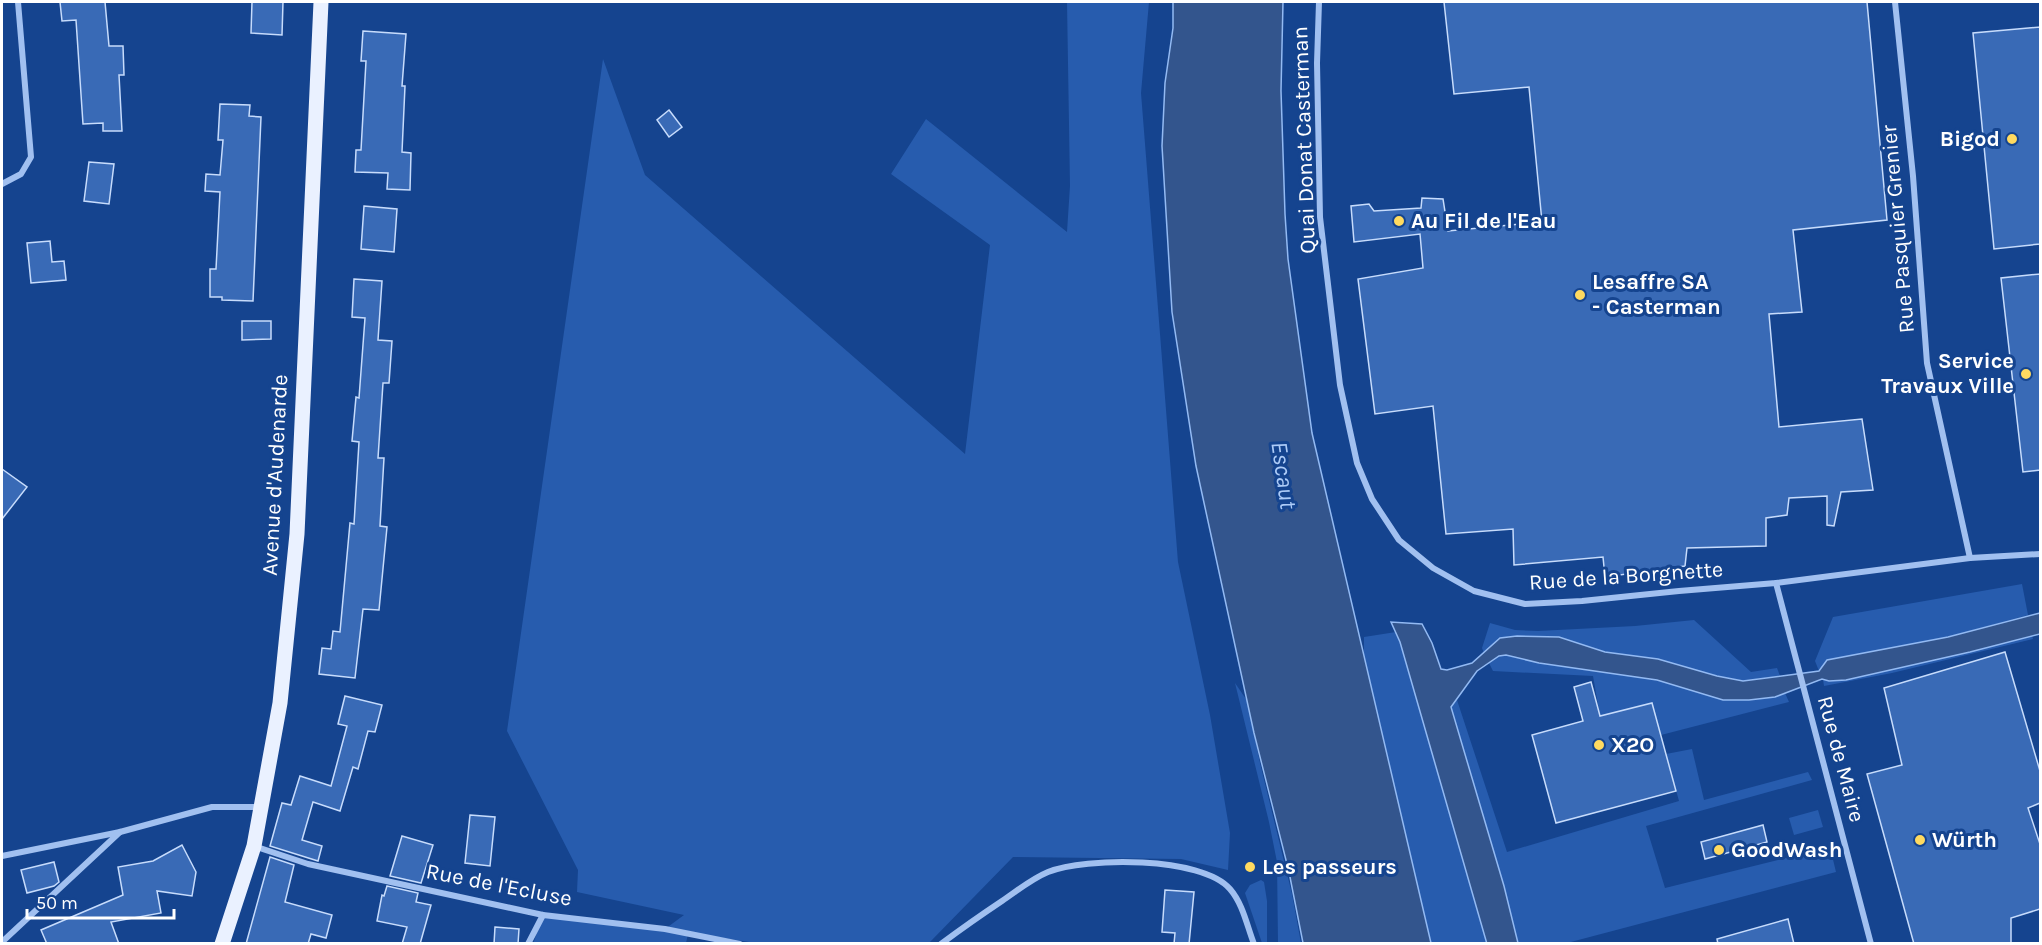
<svg xmlns="http://www.w3.org/2000/svg" width="2042" height="945" viewBox="0 0 2042 945" font-family="Karla,sans-serif">
<style>
.green{fill:#275cae}
.water{fill:#33558d;stroke:#93baf3;stroke-width:1.5}
.building{fill:#396ab6;stroke:#c7dcfc;stroke-width:1.5}
.lines{fill:none;stroke-linecap:round;stroke-linejoin:round}
.minor{stroke:#a1c0f0;stroke-width:6}
.primary{stroke:#eaf1ff;stroke-width:15}
.poi-dot{fill:#ffda60;stroke:#15448f;stroke-width:2}
.labels{text-anchor:middle;dominant-baseline:central;stroke-width:6;stroke-linejoin:round;paint-order:stroke}
.poi-label{font-size:22px;font-weight:bold;fill:#fff;stroke:#15448f;text-anchor:start}
.street-label{font-size:22px;fill:#fff;stroke:#15448f}
.water-label{font-size:24px;font-style:italic;fill:#adcbf7;stroke:#15448f}
</style>
<rect width="100%" height="100%" fill="#15448f"/>
<!-- green -->
<g class="green">
<path d="M 1067,2 L 1149,2 L 1141,93 L 1178,562 L 1210,715 L 1230,833 L 1228,870 L 1181,859 L 1013,857 L 929,943 L 762,944 L 665,929 L 684,915 L 577,892 L 578,870 L 507,731 L 603,59 L 645,175 L 965,454 L 990,245 L 891,174 L 926,119 L 1067,232 L 1070,186 Z"/>
<path d="M 2022,584 L 2028,615 L 1948,637 L 1827,660 L 1819,671 L 1815,661 L 1833,617 Z"/>
<path d="M 1694,620 L 1751,672 L 1777,668 L 1780,676 L 1743,681 L 1717,676 L 1658,659 L 1605,652 L 1559,637 L 1517,636 L 1500,638 L 1484,653 L 1482,648 L 1490,623 L 1515,630 L 1538,631 L 1635,626 Z"/>
<path d="M 1396,632 L 1400,641 L 1487,943 L 1431,943 L 1364,658 L 1364,637 Z"/>
<path d="M 2032,636 L 2033,639 L 1892,673 L 1824,686 L 1823,679 L 1829,681 L 1846,680 Z"/>
<path d="M 1506,655 L 1539,663 L 1657,680 L 1723,700 L 1775,697 L 1785,693 L 1789,702 L 1661,735 L 1652,703 L 1600,716 L 1593,676 L 1493,671 L 1489,663 L 1499,656 Z"/>
<path d="M 1235,683 L 1248,702 L 1260,763 L 1292,894 L 1301,943 L 1278,943 L 1277,862 L 1269,822 Z"/>
<path d="M 1457,700 L 1507,852 L 1679,801 L 1666,754 L 1692,749 L 1704,800 L 1808,772 L 1812,780 L 1646,826 L 1665,888 L 1830,847 L 1836,872 L 1567,943 L 1518,943 L 1504,886 L 1451,707 Z"/>
<path d="M 1818,810 L 1823,827 L 1794,835 L 1789,818 Z"/>
<path d="M 1261,880 L 1264,882 L 1267,901 L 1267,943 L 1262,943 L 1245,893 L 1250,885 Z"/>
<path d="M 543,915 L 688,934 L 686,943 L 533,944 Z"/>
</g>
<!-- water -->
<g class="water">
<path d="M 1173,2 L 1283,2 L 1281,91 L 1285,214 L 1288,259 L 1312,433 L 1431,943 L 1303,943 L 1289,872 L 1254,733 L 1196,466 L 1172,312 L 1162,146 L 1165,83 L 1173,28 Z"/>
<path d="M 2040,613 L 2040,634 L 1970,652 L 1846,680 L 1829,681 L 1822,679 L 1775,697 L 1749,700 L 1723,700 L 1657,680 L 1539,663 L 1506,655 L 1499,656 L 1477,671 L 1451,707 L 1504,886 L 1518,943 L 1487,944 L 1400,642 L 1391,622 L 1422,624 L 1432,643 L 1441,669 L 1447,670 L 1472,663 L 1500,638 L 1517,636 L 1559,637 L 1605,652 L 1658,659 L 1717,676 L 1743,681 L 1819,671 L 1827,660 L 1948,637 Z"/>
</g>
<!-- building -->
<g class="building">
<path d="M 60,2 L 105,2 L 109,46 L 123,46 L 124,75 L 119,75 L 122,131 L 103,131 L 103,123 L 83,124 L 76,20 L 62,21 Z"/>
<path d="M 252,2 L 283,2 L 282,35 L 251,33 Z"/>
<path d="M 1444,2 L 1867,2 L 1887,220 L 1793,230 L 1802,312 L 1769,314 L 1779,427 L 1862,419 L 1873,490 L 1841,492 L 1834,526 L 1827,525 L 1827,496 L 1789,498 L 1787,515 L 1766,518 L 1766,546 L 1687,548 L 1685,566 L 1605,577 L 1603,557 L 1514,565 L 1513,529 L 1446,534 L 1433,406 L 1375,414 L 1358,279 L 1423,268 L 1420,234 L 1354,242 L 1351,206 L 1369,204 L 1374,211 L 1421,208 L 1422,198 L 1443,199 L 1448,231 L 1542,222 L 1529,87 L 1454,94 Z"/>
<path d="M 2040,27 L 2040,244 L 1994,249 L 1973,33 Z"/>
<path d="M 363,31 L 406,34 L 402,86 L 405,86 L 402,152 L 411,153 L 410,190 L 387,189 L 388,173 L 355,172 L 356,150 L 361,150 L 366,61 L 361,61 Z"/>
<path d="M 220,104 L 250,105 L 249,116 L 261,117 L 253,301 L 222,300 L 222,297 L 210,297 L 210,269 L 216,269 L 220,192 L 205,191 L 206,174 L 220,175 L 223,140 L 218,140 Z"/>
<path d="M 669,110 L 682,127 L 669,137 L 657,120 Z"/>
<path d="M 89,162 L 114,164 L 109,204 L 84,201 Z"/>
<path d="M 364,206 L 397,209 L 394,252 L 361,249 Z"/>
<path d="M 50,241 L 52,262 L 64,261 L 66,280 L 31,283 L 27,243 Z"/>
<path d="M 2040,274 L 2040,470 L 2023,472 L 2001,278 Z"/>
<path d="M 354,279 L 382,281 L 378,340 L 392,341 L 389,383 L 383,383 L 378,458 L 384,458 L 380,526 L 387,527 L 379,610 L 363,609 L 355,678 L 319,674 L 322,648 L 331,649 L 333,631 L 340,632 L 350,523 L 354,524 L 359,442 L 352,441 L 356,397 L 359,398 L 365,318 L 352,317 Z"/>
<path d="M 242,321 L 271,321 L 271,339 L 242,340 Z"/>
<path d="M 2,469 L 27,487 L 2,519 Z"/>
<path d="M 2005,652 L 2040,771 L 2040,803 L 2028,808 L 2040,844 L 2040,909 L 2011,918 L 2011,944 L 1914,944 L 1867,774 L 1902,765 L 1884,688 Z"/>
<path d="M 1591,682 L 1600,716 L 1652,703 L 1676,791 L 1556,823 L 1532,735 L 1583,721 L 1574,687 Z"/>
<path d="M 345,696 L 382,705 L 375,732 L 368,731 L 358,769 L 353,767 L 340,811 L 313,802 L 302,840 L 322,846 L 318,861 L 270,846 L 282,803 L 291,805 L 300,776 L 331,786 L 347,726 L 338,724 Z"/>
<path d="M 470,815 L 495,817 L 490,866 L 465,863 Z"/>
<path d="M 1763,825 L 1767,842 L 1705,859 L 1701,842 Z"/>
<path d="M 402,836 L 433,845 L 421,883 L 390,876 Z"/>
<path d="M 182,845 L 196,872 L 192,896 L 157,891 L 161,913 L 111,922 L 119,944 L 47,944 L 41,930 L 123,895 L 118,867 L 153,861 Z"/>
<path d="M 270,857 L 294,865 L 285,902 L 332,915 L 326,938 L 311,934 L 308,944 L 246,944 Z"/>
<path d="M 54,862 L 59,882 L 54,886 L 27,893 L 21,870 Z"/>
<path d="M 387,886 L 418,893 L 416,902 L 431,905 L 420,944 L 402,944 L 407,927 L 377,921 L 382,895 L 384,896 Z"/>
<path d="M 1165,890 L 1194,892 L 1189,944 L 1174,944 L 1175,933 L 1162,932 Z"/>
<path d="M 1788,919 L 1794,944 L 1718,944 L 1717,939 Z"/>
<path d="M 495,927 L 519,929 L 518,944 L 494,944 Z"/>
</g>
<g class="lines">
<!-- minor -->
<g class="minor">
<path d="M 1319,2 L 1317,63 L 1320,217 L 1340,385 L 1357,463 L 1372,499 L 1399,540 L 1433,568 L 1474,591 L 1525,604 L 1582,601 L 1679,591 L 1776,583 L 1970,558 L 2040,554"/>
<path d="M 1895,2 L 1913,176 L 1927,363 L 1970,558"/>
<path d="M 2,184 L 21,174 L 31,157 L 18,2"/>
<path d="M 1776,583 L 1871,944"/>
<path d="M 254,846 L 308,864 L 543,915 L 665,929 L 740,944"/>
<path d="M 2,856 L 120,832 L 212,807 L 259,807"/>
<path d="M 2,942 L 120,832"/>
<path d="M 528,944 L 543,915"/>
<path d="M 941,944 C 961,929 981,915 1002,901 C 1017,891 1031,879 1048,872 C 1085,857 1202,856 1230,889 C 1243,904 1247,926 1254,944"/>
</g>
<!-- primary -->
<path class="primary" d="M 222,944 L 254,846 L 280,703 L 297,534 L 321,2"/>
</g>
<!-- markers -->
<g class="poi-dot">
<circle cx="2012" cy="139" r="6"/>
<circle cx="1399" cy="221" r="6"/>
<circle cx="1580" cy="295" r="6"/>
<circle cx="2026" cy="374" r="6"/>
<circle cx="1599" cy="745" r="6"/>
<circle cx="1920" cy="840" r="6"/>
<circle cx="1719" cy="850" r="6"/>
<circle cx="1250" cy="867" r="6"/>
</g>
<g class="labels">
<!-- poi labels -->
<g class="poi-label">
<text x="2000" y="139" text-anchor="end">Bigod</text>
<text x="1411" y="221">Au Fil de l'Eau</text>
<text x="1592" y="282">Lesaffre SA<tspan x="1592" dy="25">- Casterman</tspan></text>
<text x="2014" y="361" text-anchor="end">Service<tspan x="2014" dy="25">Travaux Ville</tspan></text>
<text x="1611" y="745">X2O</text>
<text x="1932" y="840">Würth</text>
<text x="1731" y="850">GoodWash</text>
<text x="1262" y="867">Les passeurs</text>
</g>
<!-- street labels -->
<g class="street-label">
<text transform="translate(1304 140) rotate(-92)">Quai Donat Casterman</text>
<text transform="translate(1898 229) rotate(-95)">Rue Pasquier Grenier</text>
<text transform="translate(275 475) rotate(-87)">Avenue d'Audenarde</text>
<text transform="translate(1626 576) rotate(-4)">Rue de la Borgnette</text>
<text transform="translate(1841 759) rotate(75)">Rue de Maire</text>
<text transform="translate(499 885) rotate(11)">Rue de l'Ecluse</text>
</g>
<!-- water labels -->
<g class="water-label">
<text transform="translate(1284 475) rotate(82)">Escaut</text>
</g>
</g>
<!-- border -->
<rect width="2042" height="945" fill="none" stroke="#ffffff" stroke-width="6"/>
<!-- scale -->
<path d="M27 909v9h147v-9" fill="none" stroke="#ffffff" stroke-width="3"/>
<text x="36" y="909" font-size="18" fill="#ffffff" stroke="#15448f" stroke-width="4.5" paint-order="stroke">50 m</text>
</svg>
